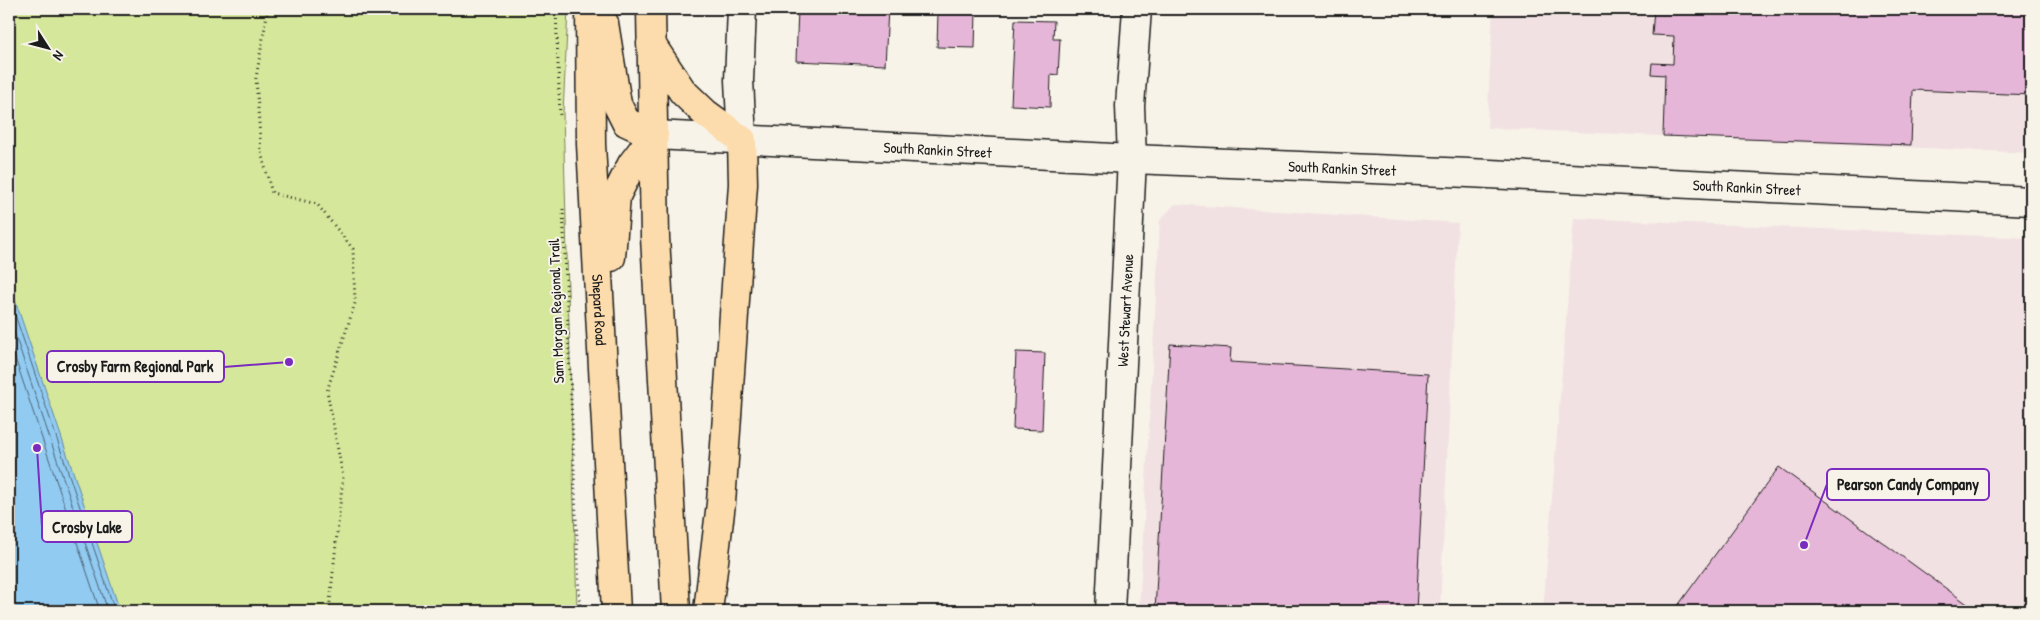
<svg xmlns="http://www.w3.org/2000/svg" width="2040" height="620" viewBox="0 0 2040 620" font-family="'Patrick Hand',sans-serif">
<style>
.built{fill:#f2e1e3}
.green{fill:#d5e79a;stroke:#78825b}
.water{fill:#92cbf2;stroke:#63859c}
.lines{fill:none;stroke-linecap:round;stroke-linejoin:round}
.shore{stroke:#4b6272;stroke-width:1}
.building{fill:#e6b6d8;stroke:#1c1c1c}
.street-casing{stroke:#1c1c1c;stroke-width:31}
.secondary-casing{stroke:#1c1c1c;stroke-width:31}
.highway-casing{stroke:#1c1c1c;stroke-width:31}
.path{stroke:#1c1c1c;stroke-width:3;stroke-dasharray:1 4;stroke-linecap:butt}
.street{stroke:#f7f3e8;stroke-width:28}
.secondary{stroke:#f7f3e8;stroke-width:28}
.highway{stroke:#fcdcac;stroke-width:28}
.labels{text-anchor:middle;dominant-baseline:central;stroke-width:4;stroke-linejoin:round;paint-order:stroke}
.street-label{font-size:15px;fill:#1c1c1c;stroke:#f7f3e8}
.leader{fill:none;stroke:#7b2cbf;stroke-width:2}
.callout-dot{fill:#7b2cbf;stroke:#f7f3e8;stroke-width:2}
.callout{fill:#f7f3e8;stroke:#7b2cbf;stroke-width:2}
.callout-label{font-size:16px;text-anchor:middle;font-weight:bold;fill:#1c1c1c}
</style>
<rect width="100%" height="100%" fill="#f7f3e8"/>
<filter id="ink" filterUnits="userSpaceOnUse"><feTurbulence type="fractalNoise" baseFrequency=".02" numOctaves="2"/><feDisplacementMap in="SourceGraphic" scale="10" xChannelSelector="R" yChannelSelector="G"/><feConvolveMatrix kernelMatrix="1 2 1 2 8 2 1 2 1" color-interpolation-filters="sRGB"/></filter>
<g filter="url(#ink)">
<!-- built -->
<g class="built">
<path d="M 1493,9 L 2031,9 L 2031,153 L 1487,128 Z"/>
<path d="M 1175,204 L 1458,223 L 1440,611 L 1139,611 L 1160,220 Z"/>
<path d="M 1574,218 L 2031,238 L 2031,611 L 1543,611 Z"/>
</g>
<!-- green -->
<path class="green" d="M 9,9 L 568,9 L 563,113 L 577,611 L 9,611 Z"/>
<!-- water -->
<path class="water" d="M 9,279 L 10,285 L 120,611 L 9,611 Z"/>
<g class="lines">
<!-- shore -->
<g class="shore">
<path d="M 9,297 L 115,611"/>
<path d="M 9,317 L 108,611"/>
<path d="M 9,340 L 100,611"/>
</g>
</g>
<!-- building -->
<g class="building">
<path d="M 798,9 L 888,9 L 885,65 L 796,61 Z"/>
<path d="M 1654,9 L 2031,9 L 2031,95 L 1913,90 L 1911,145 L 1663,136 L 1665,75 L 1651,74 L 1652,63 L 1673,64 L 1674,36 L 1652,35 Z"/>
<path d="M 938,12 L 976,13 L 975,48 L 937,47 Z"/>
<path d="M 1015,20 L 1054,21 L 1053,39 L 1060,39 L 1058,75 L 1051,74 L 1050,107 L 1011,105 Z"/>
<path d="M 1170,344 L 1231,348 L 1230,362 L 1428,374 L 1416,611 L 1155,611 Z"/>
<path d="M 1016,352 L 1045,353 L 1042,430 L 1013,429 Z"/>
<path d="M 1779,467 L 1977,611 L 1674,611 Z"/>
</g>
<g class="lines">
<!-- street casing -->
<g class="street-casing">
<g id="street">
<path d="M 742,140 L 739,80 L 742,9"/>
<path id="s1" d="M 1110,611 L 1132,159 L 1130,106 L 1137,9"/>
</g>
</g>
<!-- secondary casing -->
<g class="secondary-casing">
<g id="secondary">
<path id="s2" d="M 654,135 L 1132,159 L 1469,173 L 2031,201"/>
</g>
</g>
<!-- highway casing -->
<g class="highway-casing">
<g id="highway">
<path id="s3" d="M 590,9 L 591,144 L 616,611"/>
<path d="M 651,9 L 655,237 L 676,611"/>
<path d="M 604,23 L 617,104 L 626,122 L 654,135 L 632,164 L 616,196 L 611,257"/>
<path d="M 651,44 L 683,92 L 705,113 L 742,140 L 743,184 L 721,503 L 708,611"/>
</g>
</g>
<!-- path -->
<g class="path">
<path d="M 268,9 L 256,78 L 261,152 L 272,193 L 317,204 L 353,249 L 355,303 L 327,391 L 343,477 L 329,611"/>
<path d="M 556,9 L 560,118"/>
<path d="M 563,209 L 580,611"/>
</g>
<!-- street -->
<use href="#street" class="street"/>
<!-- secondary -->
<use href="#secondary" class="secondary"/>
<!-- highway -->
<use href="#highway" class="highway"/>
</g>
</g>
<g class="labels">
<!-- street labels -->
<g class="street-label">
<text stroke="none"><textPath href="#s2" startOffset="284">South Rankin Street</textPath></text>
<text stroke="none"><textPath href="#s2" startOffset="689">South Rankin Street</textPath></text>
<text stroke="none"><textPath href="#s2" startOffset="1094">South Rankin Street</textPath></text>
<text stroke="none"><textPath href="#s3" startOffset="301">Shepard Road</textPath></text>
<text stroke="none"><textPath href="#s1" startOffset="301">West Stewart Avenue</textPath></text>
<text transform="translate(556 311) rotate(-92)">Sam Morgan Regional Trail</text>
</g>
</g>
<!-- callouts -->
<path class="leader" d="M289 362L224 367M1804 545L1827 484M37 448L42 527"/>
<g class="callout-dot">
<circle cx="289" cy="362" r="5"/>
<circle cx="1804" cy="545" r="5"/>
<circle cx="37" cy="448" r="5"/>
</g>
<g class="callout">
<rect x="47" y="351" width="177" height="31" rx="5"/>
<rect x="1827" y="469" width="162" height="31" rx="5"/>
<rect x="42" y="511" width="90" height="31" rx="5"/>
</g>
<g class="callout-label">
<text x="135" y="372">Crosby Farm Regional Park</text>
<text x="1908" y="490">Pearson Candy Company</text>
<text x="87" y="533">Crosby Lake</text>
</g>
<!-- margin -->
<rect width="2040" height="620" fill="none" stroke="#f7f3e8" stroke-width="30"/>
<rect x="15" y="15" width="2010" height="590" fill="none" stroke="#1c1c1c" stroke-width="2" filter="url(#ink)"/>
<!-- north arrow -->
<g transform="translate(48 48) rotate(126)" stroke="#f7f3e8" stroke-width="4" paint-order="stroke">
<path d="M0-4L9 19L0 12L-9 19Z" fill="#1c1c1c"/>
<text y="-8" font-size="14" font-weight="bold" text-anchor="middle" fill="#1c1c1c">N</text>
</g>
</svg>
